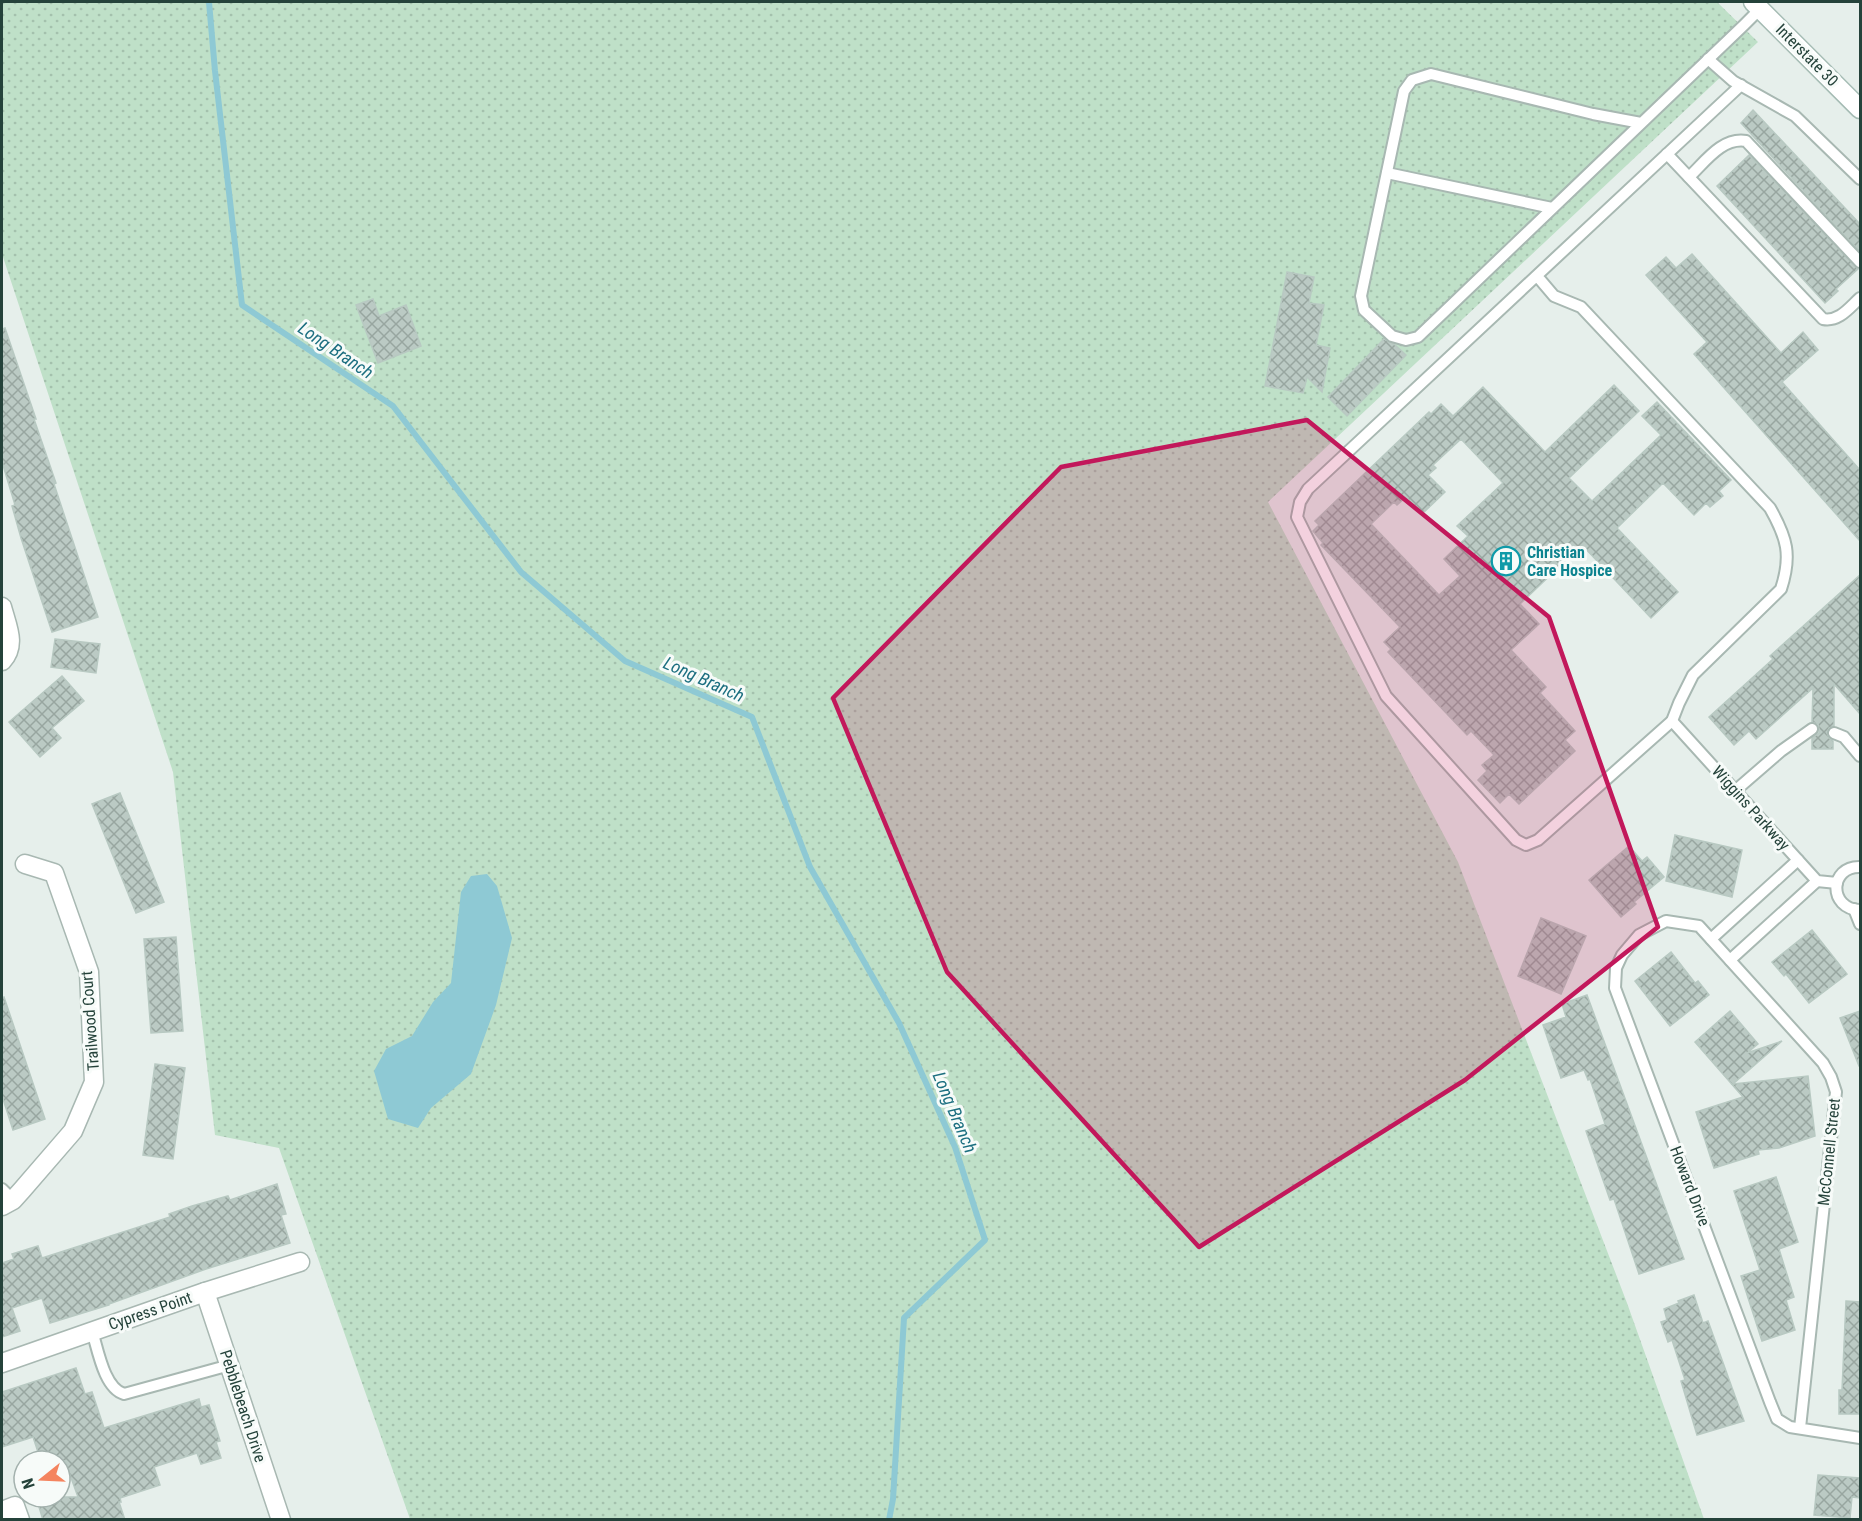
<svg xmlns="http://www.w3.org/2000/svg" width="1862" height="1521" viewBox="0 0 1862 1521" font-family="'Roboto Condensed',sans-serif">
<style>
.grass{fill:url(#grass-dots)}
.water{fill:#8ec9d4}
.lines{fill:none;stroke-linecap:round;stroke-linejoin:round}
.stream{stroke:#8ec9d4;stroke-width:6}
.building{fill:url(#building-cross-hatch);stroke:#b8c9c2;stroke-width:1.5;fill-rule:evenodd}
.service-casing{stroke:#a8b8b2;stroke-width:14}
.minor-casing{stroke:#a8b8b2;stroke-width:21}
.secondary-casing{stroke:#a4bbb3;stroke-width:21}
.service{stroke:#fff;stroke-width:10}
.minor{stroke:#fff;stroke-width:18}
.secondary{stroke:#fff;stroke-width:18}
.marked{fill:#c2185b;fill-opacity:0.2;stroke:#c2185b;stroke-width:4.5;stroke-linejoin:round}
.labels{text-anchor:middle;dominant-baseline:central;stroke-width:6;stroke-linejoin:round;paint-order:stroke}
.street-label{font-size:16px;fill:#24423a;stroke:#f7fbf9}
.culture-label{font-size:16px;font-weight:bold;fill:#0d838f;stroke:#f7fbf9;text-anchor:start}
.water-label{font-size:18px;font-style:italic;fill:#1c6f80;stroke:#f7fbf9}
</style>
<defs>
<pattern id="grass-dots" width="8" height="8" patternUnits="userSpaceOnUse" patternTransform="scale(1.5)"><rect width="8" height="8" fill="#bfe0c8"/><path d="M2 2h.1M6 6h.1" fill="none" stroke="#a4c1ad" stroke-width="1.8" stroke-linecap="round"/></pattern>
<pattern id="building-cross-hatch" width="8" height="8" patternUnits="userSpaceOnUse" patternTransform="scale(1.5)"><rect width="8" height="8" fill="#bbcac4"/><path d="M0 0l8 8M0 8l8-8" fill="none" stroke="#98a6a0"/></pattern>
</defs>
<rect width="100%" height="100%" fill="#e6efeb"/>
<!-- grass -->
<path class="grass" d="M 2,2 L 1717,2 L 1758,42 L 1268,502 L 1458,862 L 1627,1303 L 1704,1519 L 410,1519 L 279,1148 L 215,1135 L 173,772 L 2,254 Z"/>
<!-- water -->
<path class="water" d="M 487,874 L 497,886 L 512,938 L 496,1005 L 471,1074 L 431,1108 L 418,1128 L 388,1119 L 374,1071 L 386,1049 L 412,1036 L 433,1002 L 451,983 L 461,892 L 471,876 Z"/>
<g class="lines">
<!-- stream -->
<path class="stream" d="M 209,2 L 215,71 L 242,305 L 393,406 L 521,572 L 625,661 L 752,717 L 810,867 L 899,1023 L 955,1147 L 985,1240 L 904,1318 L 893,1499 L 889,1520"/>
</g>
<!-- building -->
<g class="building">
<path d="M 1753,110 L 1860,224 L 1860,252 L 1741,123 Z"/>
<path d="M 1749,155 L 1858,269 L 1836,289 L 1838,291 L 1825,303 L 1717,186 Z"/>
<path d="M 1692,254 L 1781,353 L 1803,332 L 1818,350 L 1782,382 L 1860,470 L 1860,541 L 1694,354 L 1707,342 L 1646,275 L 1666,257 L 1676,268 Z"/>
<path d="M 1287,272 L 1314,277 L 1309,303 L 1324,305 L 1316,345 L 1330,348 L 1322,392 L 1307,377 L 1303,393 L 1265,386 Z"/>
<path d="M 373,299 L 379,316 L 406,305 L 421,346 L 378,363 L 356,305 Z"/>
<path d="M 5,328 L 36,419 L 34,419 L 56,483 L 54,484 L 98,617 L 52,632 L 21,538 L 12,506 L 15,505 L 2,462 L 2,329 Z"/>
<path d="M 1384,339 L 1394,344 L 1406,355 L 1347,416 L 1328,397 Z"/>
<path d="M 1614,385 L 1639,411 L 1569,478 L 1592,501 L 1661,435 L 1642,416 L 1657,402 L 1731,480 L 1719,491 L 1723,496 L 1710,507 L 1706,503 L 1694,515 L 1663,483 L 1617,528 L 1678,592 L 1651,618 L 1582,545 L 1520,604 L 1539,624 L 1511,650 L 1546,687 L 1540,693 L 1575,731 L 1565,740 L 1575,751 L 1519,804 L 1509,794 L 1500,803 L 1478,780 L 1487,771 L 1482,765 L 1494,755 L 1471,731 L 1467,735 L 1388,652 L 1391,649 L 1384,642 L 1400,627 L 1321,545 L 1323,543 L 1313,531 L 1319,525 L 1315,521 L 1429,412 L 1431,414 L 1441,404 L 1453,416 L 1483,387 L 1545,452 ZM 1461,439 L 1503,483 L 1457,526 L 1468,536 L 1444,559 L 1460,576 L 1439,595 L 1371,524 L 1394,502 L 1397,505 L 1406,497 L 1422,514 L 1445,492 L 1428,475 L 1436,468 L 1433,465 Z"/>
<path d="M 1860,575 L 1860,714 L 1834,684 L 1834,726 L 1829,728 L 1827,733 L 1829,738 L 1833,741 L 1833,749 L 1812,749 L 1812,738 L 1819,733 L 1819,729 L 1818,724 L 1812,722 L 1813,688 L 1756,739 L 1749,731 L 1734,745 L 1709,717 L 1773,659 L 1770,656 Z"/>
<path d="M 55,639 L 100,644 L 96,673 L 51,667 Z"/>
<path d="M 62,676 L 84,701 L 52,728 L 61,738 L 40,757 L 9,722 Z"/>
<path d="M 120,793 L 164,902 L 136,913 L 92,804 Z"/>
<path d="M 1675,835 L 1742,850 L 1732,897 L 1666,881 Z"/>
<path d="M 1629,846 L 1642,861 L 1647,857 L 1664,877 L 1634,902 L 1636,904 L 1621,917 L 1589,880 Z"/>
<path d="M 1541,918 L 1586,936 L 1561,994 L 1518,976 Z"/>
<path d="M 1812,930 L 1847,974 L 1809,1003 L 1786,974 L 1784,976 L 1772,962 Z"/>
<path d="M 176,937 L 183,1031 L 151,1033 L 144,939 Z"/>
<path d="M 1671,952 L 1695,983 L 1698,981 L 1709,995 L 1670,1026 L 1635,981 Z"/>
<path d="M 1587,995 L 1684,1259 L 1639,1274 L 1614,1199 L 1610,1200 L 1586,1131 L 1605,1124 L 1590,1079 L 1588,1080 L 1584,1070 L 1561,1078 L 1543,1025 L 1566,1017 L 1562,1004 Z"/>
<path d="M 4,997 L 45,1119 L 13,1130 L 2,1096 L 2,998 Z"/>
<path d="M 1730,1011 L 1758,1044 L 1747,1053 L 1782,1041 L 1733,1084 L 1808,1076 L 1815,1136 L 1779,1148 L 1758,1150 L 1759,1154 L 1714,1168 L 1696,1112 L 1743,1097 L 1695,1042 Z"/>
<path d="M 1860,1011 L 1860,1066 L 1859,1066 L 1840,1018 Z"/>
<path d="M 155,1064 L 185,1068 L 173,1159 L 143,1155 Z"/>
<path d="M 1776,1177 L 1798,1242 L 1779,1249 L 1794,1297 L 1786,1300 L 1795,1330 L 1762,1341 L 1741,1276 L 1760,1270 L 1734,1191 Z"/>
<path d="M 277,1184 L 286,1214 L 281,1215 L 290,1243 L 206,1269 L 109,1304 L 109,1305 L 50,1323 L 42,1298 L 12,1308 L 20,1331 L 2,1337 L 2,1263 L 14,1259 L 12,1254 L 38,1246 L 42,1258 L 170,1217 L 169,1214 L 192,1206 L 228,1196 L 230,1200 Z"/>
<path d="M 1694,1295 L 1703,1323 L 1708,1321 L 1744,1421 L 1697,1435 L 1681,1381 L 1685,1380 L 1672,1340 L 1668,1342 L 1661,1322 L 1667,1320 L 1664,1309 L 1679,1303 L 1678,1301 Z"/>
<path d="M 1846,1301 L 1860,1302 L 1860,1414 L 1839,1414 L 1839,1390 L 1842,1390 Z"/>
<path d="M 76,1368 L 85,1394 L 92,1392 L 104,1428 L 199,1399 L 201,1407 L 209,1405 L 220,1441 L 216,1442 L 221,1458 L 201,1464 L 197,1453 L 154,1467 L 160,1485 L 120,1498 L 121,1502 L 119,1502 L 125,1520 L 43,1520 L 36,1497 L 78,1497 L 65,1461 L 41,1461 L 33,1437 L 2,1447 L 2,1392 Z"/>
<path d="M 1818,1475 L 1860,1478 L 1860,1498 L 1852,1497 L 1850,1518 L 1814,1515 Z"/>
</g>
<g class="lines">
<!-- service casing -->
<g class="service-casing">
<g id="service">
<path d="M 1708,59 L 1733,81 L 1795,116 L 1860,179"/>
<path d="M 1641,123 L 1593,114 L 1431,74 L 1412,80 L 1404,91 L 1361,296 L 1364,310 L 1392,336 L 1406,340 L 1418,337 L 1744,25 L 1760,9"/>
<path d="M 1667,154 L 1823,319 C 1839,322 1849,308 1860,298"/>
<path d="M 1387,173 L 1552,208"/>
<path d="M 1689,177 C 1705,162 1722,137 1746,141 L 1860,262"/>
<path d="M 1537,276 L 1554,296 L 1581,307 L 1770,508 C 1787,538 1792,555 1781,589 L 1693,675 L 1679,703 L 1672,721 L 1538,840 L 1526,845 L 1516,840 L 1386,696 L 1297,517 L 1300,502 L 1308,489 L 1741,85"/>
<path d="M 1672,721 L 1817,881 L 1837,883"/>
<path d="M 1834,733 L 1844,737 L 1860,756"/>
<path d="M 1736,790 L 1781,751 L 1812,729"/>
<path d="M 1860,867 C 1829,866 1828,909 1860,910"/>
<path d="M 1854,909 L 1860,924"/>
<path d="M 1711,939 L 1798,860"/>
<path d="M 1730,960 L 1817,881"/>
<path d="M 2,1189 L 13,1200"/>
<path d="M 92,1331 C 98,1350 104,1388 124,1394 L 230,1365"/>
<path d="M 1800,1428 L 1836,1092 L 1831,1077 L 1823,1063 L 1699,926 L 1666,921 L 1639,935 L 1622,955 L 1616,968 L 1615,988 L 1770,1402 L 1777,1419 L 1790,1427 L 1860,1438"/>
</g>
</g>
<!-- minor casing -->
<g class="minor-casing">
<g id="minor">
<path d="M 2,607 C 7,626 17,645 2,661"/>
<path d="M 2,1206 L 13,1200 L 22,1190 L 73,1131 L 94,1082 L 89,972 L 54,873 L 25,864"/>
<path d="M 205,1292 L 281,1520"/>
<path d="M 2,1363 L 205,1292 L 300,1262"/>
<path d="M 2,1511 L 15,1506 L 20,1520"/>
</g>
</g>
<!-- secondary casing -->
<g class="secondary-casing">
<path id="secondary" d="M 1753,2 L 1860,109"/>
</g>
<!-- service -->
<use href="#service" class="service"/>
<!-- minor -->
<use href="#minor" class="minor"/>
<!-- secondary -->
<use href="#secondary" class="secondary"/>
</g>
<!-- marked area -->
<path class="marked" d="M 1307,420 L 1549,617 L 1658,927 L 1465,1080 L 1199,1247 L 947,972 L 833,698 L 1061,467 Z"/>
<!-- icons -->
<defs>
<g id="building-ring" transform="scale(1.5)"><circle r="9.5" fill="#f7fbf9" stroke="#0f9aa8" stroke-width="1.5"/><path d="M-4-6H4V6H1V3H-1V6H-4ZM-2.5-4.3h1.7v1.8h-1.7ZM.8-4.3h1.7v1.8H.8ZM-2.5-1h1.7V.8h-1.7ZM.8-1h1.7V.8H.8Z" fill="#0f9aa8"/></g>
</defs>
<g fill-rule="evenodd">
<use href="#building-ring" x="1506" y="561"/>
</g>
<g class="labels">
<!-- street labels -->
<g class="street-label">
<text transform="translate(1807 55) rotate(45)">Interstate 30</text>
<text transform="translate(1751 808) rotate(48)">Wiggins Parkway</text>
<text transform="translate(90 1021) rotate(-94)">Trailwood Court</text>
<text transform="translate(1829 1152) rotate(-84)">McConnell Street</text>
<text transform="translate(1690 1186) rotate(69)">Howard Drive</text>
<text transform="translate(150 1311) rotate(-19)">Cypress Point</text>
<text transform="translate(243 1406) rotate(72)">Pebblebeach Drive</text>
</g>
<!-- culture labels -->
<g class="culture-label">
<text x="1527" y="552">Christian<tspan x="1527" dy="18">Care Hospice</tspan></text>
</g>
<!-- water labels -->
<g class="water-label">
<text transform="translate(336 350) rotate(34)">Long Branch</text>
<text transform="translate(704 679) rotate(24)">Long Branch</text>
<text transform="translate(955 1112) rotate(67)">Long Branch</text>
</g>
</g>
<!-- border -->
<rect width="1862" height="1521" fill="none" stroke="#24423a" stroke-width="6"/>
<!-- north arrow -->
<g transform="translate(42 1479) rotate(252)"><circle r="28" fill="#f7fbf9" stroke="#a3b1ad" stroke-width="1.5"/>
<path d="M0-4.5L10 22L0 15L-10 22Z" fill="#f4845f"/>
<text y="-9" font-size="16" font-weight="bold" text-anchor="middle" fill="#24423a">N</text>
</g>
</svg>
